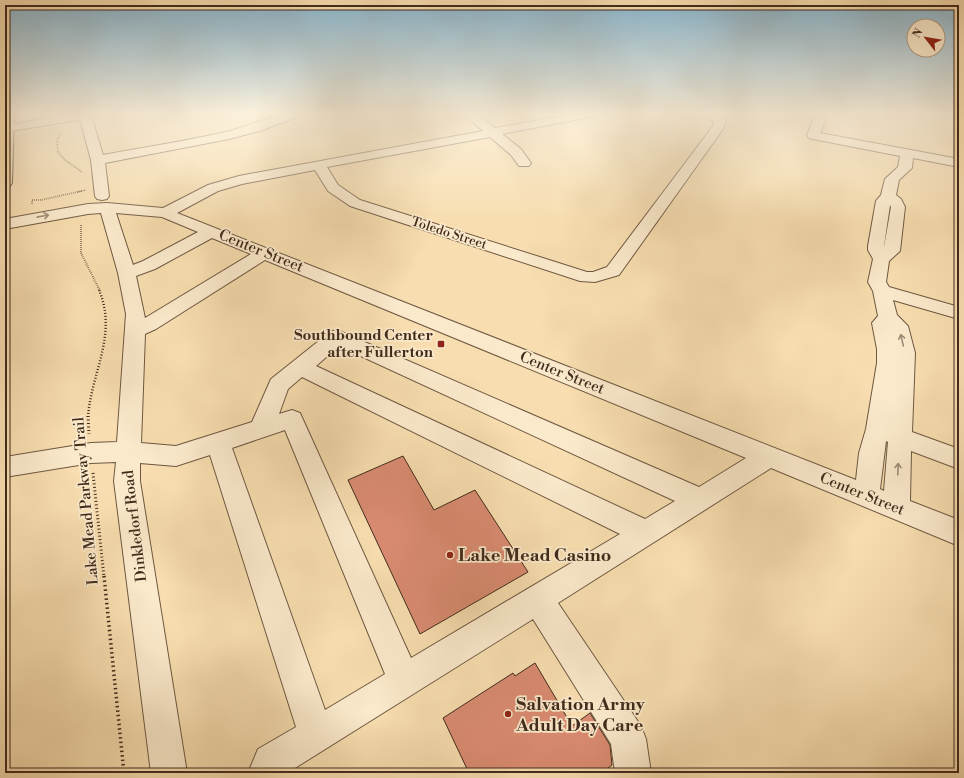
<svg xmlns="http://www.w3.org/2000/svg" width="964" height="778" viewBox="0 0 964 778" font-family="'Libre Bodoni',serif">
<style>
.building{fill:#d98b71;stroke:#412b1c}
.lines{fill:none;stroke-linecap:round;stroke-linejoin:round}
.minor-casing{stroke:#6e5841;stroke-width:2}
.major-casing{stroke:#412b1c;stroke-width:2}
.path-far4{stroke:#412b1c;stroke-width:1.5;stroke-dasharray:0.5 1;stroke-linecap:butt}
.path-far3{stroke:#412b1c;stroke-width:2;stroke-dasharray:0.5 1.5;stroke-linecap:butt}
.path-far2{stroke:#412b1c;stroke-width:2.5;stroke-dasharray:1 2;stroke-linecap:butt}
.path-far1{stroke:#412b1c;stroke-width:3;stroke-dasharray:1 2.5;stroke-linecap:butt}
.path{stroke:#412b1c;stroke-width:3.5;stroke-dasharray:1.5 3;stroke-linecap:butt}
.minor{fill:#fae9cb;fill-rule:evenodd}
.major{fill:#f7ddaf;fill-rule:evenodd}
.oneway{stroke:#9e8a74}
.poi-dot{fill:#8f2418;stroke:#fae9cb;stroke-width:1.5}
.labels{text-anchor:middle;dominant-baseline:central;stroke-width:3.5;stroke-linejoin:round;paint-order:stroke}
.far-street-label{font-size:13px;fill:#412b1c;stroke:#fae9cb}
.street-label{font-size:15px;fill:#412b1c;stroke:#fae9cb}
.poi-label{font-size:15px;font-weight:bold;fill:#412b1c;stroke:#fae9cb;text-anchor:end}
.near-poi-label{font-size:18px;font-weight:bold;fill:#412b1c;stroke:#fae9cb;text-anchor:start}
</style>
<rect width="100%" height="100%" fill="#f7ddaf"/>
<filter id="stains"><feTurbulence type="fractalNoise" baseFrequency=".005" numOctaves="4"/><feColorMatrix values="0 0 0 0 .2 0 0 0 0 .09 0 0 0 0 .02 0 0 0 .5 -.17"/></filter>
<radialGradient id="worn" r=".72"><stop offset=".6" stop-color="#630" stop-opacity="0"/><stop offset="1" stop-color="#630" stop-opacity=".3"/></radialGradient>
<!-- building -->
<g class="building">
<path d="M 403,456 L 434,510 L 475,490 L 528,572 L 420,634 L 348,480 Z"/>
<path d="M 535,663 L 572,726 L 590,713 L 610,745 L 612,765 L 602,773 L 469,773 L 443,718 L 513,673 L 515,676 Z"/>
</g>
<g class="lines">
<!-- minor casing -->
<g class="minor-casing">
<g id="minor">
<path d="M 72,113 L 104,113 L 102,115 L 90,118 L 93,122 L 103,155 C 145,147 188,141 230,131 C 254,125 279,111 304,113 L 302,115 L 260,131 L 229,139 L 105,163 L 109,196 L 107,199 L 102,200 L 97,199 L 95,196 L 91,160 L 81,123 L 78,120 L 5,132 L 5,126 Z"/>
<path d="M 463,113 L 476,113 L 495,128 L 579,113 L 602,113 L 600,115 L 596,116 L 502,134 L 521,149 L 531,163 L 529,166 L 519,166 L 511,155 L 490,137 L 327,167 L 338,185 L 360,200 L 587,272 L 593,272 L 607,267 L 713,126 L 714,122 L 705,113 L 718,113 L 726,121 L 723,129 L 619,275 L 595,282 L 580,281 L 350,206 L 328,191 L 315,170 L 242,184 L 218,191 L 177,213 L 856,480 L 859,453 L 866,429 L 877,363 L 877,349 L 872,323 L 878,316 L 873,291 L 868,282 L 873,259 L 868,250 L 868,246 L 876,201 L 881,195 L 885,179 L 898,167 L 900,156 L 813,139 L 809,138 L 807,135 L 816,113 L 828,113 L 820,133 L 959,159 L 959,167 L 913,158 L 912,168 L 899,180 L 896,195 L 901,199 L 905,207 L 900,251 L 889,261 L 886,282 L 889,287 L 959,307 L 959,319 L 893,300 L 897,315 L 908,326 L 915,353 L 912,432 L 959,449 L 959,469 L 911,451 L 910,501 L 959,520 L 959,546 L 771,468 L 558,603 L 641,726 L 646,739 L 651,773 L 615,773 L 611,744 L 533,619 L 287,773 L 248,773 L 258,749 L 296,727 L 210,455 L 176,466 L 140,463 L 140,481 L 187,773 L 151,773 L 114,481 L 116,462 L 91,463 L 5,477 L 5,457 L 91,443 L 117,442 L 126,314 L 118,273 L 101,213 L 88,214 L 5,229 L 5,219 L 88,204 L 107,203 L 163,208 L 208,185 L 239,176 L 483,131 ZM 890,205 L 891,207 L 884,247 L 884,246 ZM 116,213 L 162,217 L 198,232 L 143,261 L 133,265 ZM 212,238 L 251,254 L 145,318 L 136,276 L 155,269 ZM 265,260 L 746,458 L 699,487 L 337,330 L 330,332 L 271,379 L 252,422 L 176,446 L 141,443 L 145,334 L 156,329 ZM 339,346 L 675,501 L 645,519 L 316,366 ZM 302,377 L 620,534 L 411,658 L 300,413 L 292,410 L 279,414 L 288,389 ZM 285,430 L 385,674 L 325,710 L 232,448 ZM 886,441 L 888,442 L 884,491 L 880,489 Z"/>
</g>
</g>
<!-- major casing -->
<g class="major-casing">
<path id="major" d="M 5,113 L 14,113 L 12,183 L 10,186 L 5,187 Z"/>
</g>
<!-- path-far4 -->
<g class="path-far4">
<path d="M 61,133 L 57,141 L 58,152 L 65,160 L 82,172"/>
<path d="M 77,192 L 86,190"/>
</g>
<!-- path-far3 -->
<g class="path-far3">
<path d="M 32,204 L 32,200 L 41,200 L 82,191"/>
<path d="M 81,225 L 81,253 L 100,291"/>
</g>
<!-- path-far2 -->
<path class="path-far2" d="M 88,417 C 91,373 118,335 99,290"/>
<!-- path-far1 -->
<g class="path-far1">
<path d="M 88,416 L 89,434"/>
<path d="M 93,473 L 104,577"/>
</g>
<!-- path -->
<path class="path" d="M 104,576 L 124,773"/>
<!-- minor -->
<use href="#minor" class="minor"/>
<!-- major -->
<use href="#major" class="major"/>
</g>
<!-- one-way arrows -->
<defs><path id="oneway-shaft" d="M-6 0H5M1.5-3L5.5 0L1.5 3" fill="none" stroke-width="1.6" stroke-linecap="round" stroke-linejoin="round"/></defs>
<g class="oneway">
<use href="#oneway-shaft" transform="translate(43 216) rotate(-11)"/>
<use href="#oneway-shaft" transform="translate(902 340) rotate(-103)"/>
<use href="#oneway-shaft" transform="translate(898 469) rotate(-88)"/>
</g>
<!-- sky -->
<linearGradient id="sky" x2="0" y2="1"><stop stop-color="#8ab7d1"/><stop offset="0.51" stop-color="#fbf0db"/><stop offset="1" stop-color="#fbf0db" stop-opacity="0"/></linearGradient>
<rect width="964" height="222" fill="url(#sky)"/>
<!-- markers -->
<g class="poi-dot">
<rect x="437" y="340" width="8" height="8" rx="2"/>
<circle cx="450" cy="555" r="4"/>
<circle cx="508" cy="714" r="4"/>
</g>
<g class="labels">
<!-- far-street labels -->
<g class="far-street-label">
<text transform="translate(449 233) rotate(18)">Toledo Street</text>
</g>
<!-- street labels -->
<g class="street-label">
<text transform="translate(261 251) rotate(22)">Center Street</text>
<text transform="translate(562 373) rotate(22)">Center Street</text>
<text transform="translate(862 494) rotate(22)">Center Street</text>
<text transform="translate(86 501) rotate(-95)">Lake Mead Parkway Trail</text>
<text transform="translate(135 526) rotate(-97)">Dinkledorf Road</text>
</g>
<!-- poi labels -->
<g class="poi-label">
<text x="433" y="335">Southbound Center<tspan x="433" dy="17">after Fullerton</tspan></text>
</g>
<!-- near-poi labels -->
<g class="near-poi-label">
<text x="458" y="555">Lake Mead Casino</text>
<text x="516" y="704">Salvation Army<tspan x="516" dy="21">Adult Day Care</tspan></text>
</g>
</g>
<!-- margin -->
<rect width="964" height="778" fill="none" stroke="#f7ddaf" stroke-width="20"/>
<rect x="6" y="6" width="952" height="766" fill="none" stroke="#412b1c" stroke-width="2"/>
<rect x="10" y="10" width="944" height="758" fill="none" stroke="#412b1c"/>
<!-- north arrow -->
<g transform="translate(926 38) rotate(301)"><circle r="19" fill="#fae9cb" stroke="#b09d85"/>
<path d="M0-3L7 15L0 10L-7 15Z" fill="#8f2418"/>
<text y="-6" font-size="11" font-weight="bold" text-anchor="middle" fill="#412b1c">N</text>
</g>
<rect width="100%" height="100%" filter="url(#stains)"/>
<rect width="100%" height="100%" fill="url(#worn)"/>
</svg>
